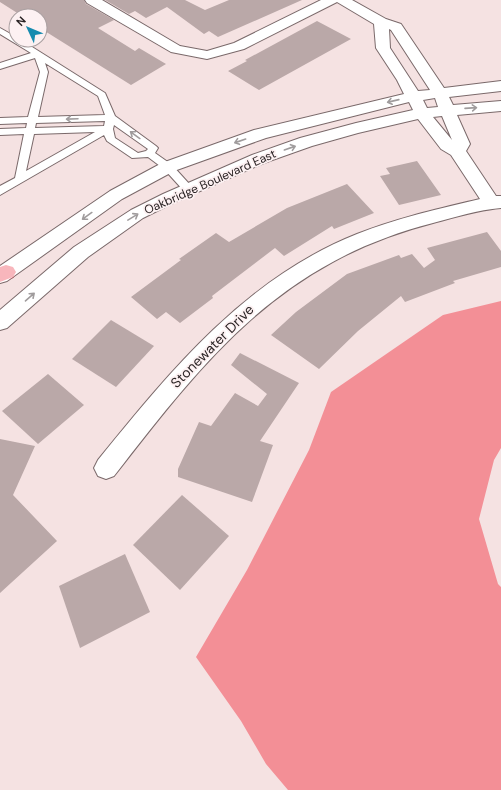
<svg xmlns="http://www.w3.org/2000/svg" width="501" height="790" viewBox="0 0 501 790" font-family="'DM Sans',sans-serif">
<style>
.water{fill:#f38f96}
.building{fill:#baa8a8}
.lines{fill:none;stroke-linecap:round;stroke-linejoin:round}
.service-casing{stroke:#7a696a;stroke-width:2}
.minor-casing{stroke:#7a696a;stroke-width:2}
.primary-casing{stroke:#ae646a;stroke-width:2}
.service{fill:#fff;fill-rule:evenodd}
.minor{fill:#fff;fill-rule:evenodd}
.primary{fill:#f8b6bc;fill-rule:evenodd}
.oneway{stroke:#a09c9d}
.labels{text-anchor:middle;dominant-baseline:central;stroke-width:3.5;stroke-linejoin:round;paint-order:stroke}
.far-street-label{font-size:12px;fill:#2b2425;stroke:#fdf1f2}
.street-label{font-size:14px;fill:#2b2425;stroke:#fdf1f2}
</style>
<rect width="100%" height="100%" fill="#f5e2e2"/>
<!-- water -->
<path class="water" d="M 501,301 L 501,448 L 494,460 L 479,519 L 498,584 L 501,587 L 501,790 L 288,790 L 266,764 L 241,721 L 196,657 L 247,570 L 309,450 L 331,392 L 443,315 Z"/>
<!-- building -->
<g class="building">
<path d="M 0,0 L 84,0 L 86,4 L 114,20 L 98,28 L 135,51 L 139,48 L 166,64 L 131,85 L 40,28 L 40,16 L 22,16 L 0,2 Z"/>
<path d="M 105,0 L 185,0 L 205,10 L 229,0 L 302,0 L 218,37 L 209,31 L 204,34 L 167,7 L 146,18 L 135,11 L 129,14 Z"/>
<path d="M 317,21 L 351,39 L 259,90 L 228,71 L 247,61 L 245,60 Z"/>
<path d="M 417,161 L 441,195 L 399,205 L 380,176 L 390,174 L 386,168 Z"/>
<path d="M 347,184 L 374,213 L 334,229 L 332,226 L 284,256 L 275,248 L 212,296 L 213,298 L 180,323 L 166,312 L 157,319 L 131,297 L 181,260 L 179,259 L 216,233 L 229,242 L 287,208 Z"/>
<path d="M 487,232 L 501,251 L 501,267 L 453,281 L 455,283 L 405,302 L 401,296 L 358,331 L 319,369 L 271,335 L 296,312 L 347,274 L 399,255 L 401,258 L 412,254 L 424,268 L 435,260 L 427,248 Z"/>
<path d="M 111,320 L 154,346 L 116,387 L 72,359 Z"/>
<path d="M 240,353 L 299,383 L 260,441 L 273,445 L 252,502 L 178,477 L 178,469 L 199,422 L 211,426 L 235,393 L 258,406 L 267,394 L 231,365 Z"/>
<path d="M 48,374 L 84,405 L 38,444 L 2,411 Z"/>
<path d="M 0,439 L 35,446 L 13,495 L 57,541 L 0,593 Z"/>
<path d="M 182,495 L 229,536 L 180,590 L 133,545 Z"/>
<path d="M 125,554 L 150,612 L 80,648 L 59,586 Z"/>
</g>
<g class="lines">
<!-- service casing -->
<g class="service-casing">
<path id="service" d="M 0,28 L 16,37 L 16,40 L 21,40 L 105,93 L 115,116 L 156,146 L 158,148 L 155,153 L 172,165 L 192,187 L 193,189 L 192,191 L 184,191 L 164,169 L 148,157 L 132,158 L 107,141 L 104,135 L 0,195 L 0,186 L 15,178 L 24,134 L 0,135 L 0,129 L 26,128 L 27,123 L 0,124 L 0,118 L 28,117 L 40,72 L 35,58 L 0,69 L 0,63 L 31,53 L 0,34 ZM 45,63 L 98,96 L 105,115 L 38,117 L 48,72 ZM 105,121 L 104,126 L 35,128 L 36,123 ZM 114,125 L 148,149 L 146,151 L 138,153 L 115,138 L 113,129 ZM 95,132 L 26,171 L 34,134 Z"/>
</g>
<!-- minor casing -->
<g class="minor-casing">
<path id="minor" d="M 85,0 L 102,0 L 180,46 L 207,51 L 234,43 L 321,0 L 352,0 L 386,19 L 401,24 L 444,88 L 501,81 L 501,91 L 449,97 L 453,105 L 501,101 L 501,111 L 457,115 L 470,144 L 466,151 L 496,196 L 501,196 L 501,208 C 478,210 455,217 433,223 C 281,262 206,357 114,476 L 106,479 L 98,476 L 94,468 L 98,460 C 171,370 246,278 357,234 C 397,218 438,209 480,199 L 451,155 L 441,149 L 418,119 L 358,133 L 312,146 L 264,163 L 175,202 L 143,218 L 88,257 L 7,328 L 0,330 L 0,310 L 74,247 L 131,210 L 163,194 L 252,155 L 300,138 L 356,123 L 413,110 L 409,102 L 266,138 L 174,171 L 122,199 L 7,281 L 0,283 L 0,266 L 110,191 L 162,163 L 254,130 L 404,94 L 397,80 L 376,48 L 374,24 L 337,2 L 244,49 L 207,59 L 171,52 L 87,3 ZM 389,29 L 391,30 L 430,90 L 418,91 L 390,48 ZM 435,98 L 438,107 L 427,108 L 423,100 ZM 442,116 L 452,140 L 433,117 Z"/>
</g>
<!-- primary casing -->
<g class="primary-casing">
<path id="primary" d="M 6,265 L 13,267 L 16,272 L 13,277 L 0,282 L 0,267 Z"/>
</g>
<!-- service -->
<use href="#service" class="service"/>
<!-- minor -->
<use href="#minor" class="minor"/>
<!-- primary -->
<use href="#primary" class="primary"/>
</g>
<!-- one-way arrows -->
<defs><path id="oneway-shaft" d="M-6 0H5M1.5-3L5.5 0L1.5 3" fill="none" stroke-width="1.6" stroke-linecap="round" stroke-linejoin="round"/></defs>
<g class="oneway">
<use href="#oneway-shaft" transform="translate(393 101) rotate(167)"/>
<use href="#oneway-shaft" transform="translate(471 108) rotate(-4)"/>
<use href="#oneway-shaft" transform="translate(72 119) rotate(178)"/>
<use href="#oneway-shaft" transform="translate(135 135) rotate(-144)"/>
<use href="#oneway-shaft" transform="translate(240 141) rotate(161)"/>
<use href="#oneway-shaft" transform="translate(290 148) rotate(-19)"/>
<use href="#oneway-shaft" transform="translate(87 216) rotate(144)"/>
<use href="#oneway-shaft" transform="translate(133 217) rotate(-31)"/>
<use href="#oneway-shaft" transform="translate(30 297) rotate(-41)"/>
</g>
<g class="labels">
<!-- far-street labels -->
<g class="far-street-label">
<text transform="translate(210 182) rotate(-24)">Oakbridge Boulevard East</text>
</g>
<!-- street labels -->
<g class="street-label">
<text transform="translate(212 346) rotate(-45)">Stonewater Drive</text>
</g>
</g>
<!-- north arrow -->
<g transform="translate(28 28) rotate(314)"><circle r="19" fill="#fdf1f2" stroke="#a99fa0"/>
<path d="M0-3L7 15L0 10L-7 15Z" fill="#178baf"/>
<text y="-6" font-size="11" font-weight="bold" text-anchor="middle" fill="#2b2425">N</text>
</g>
</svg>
